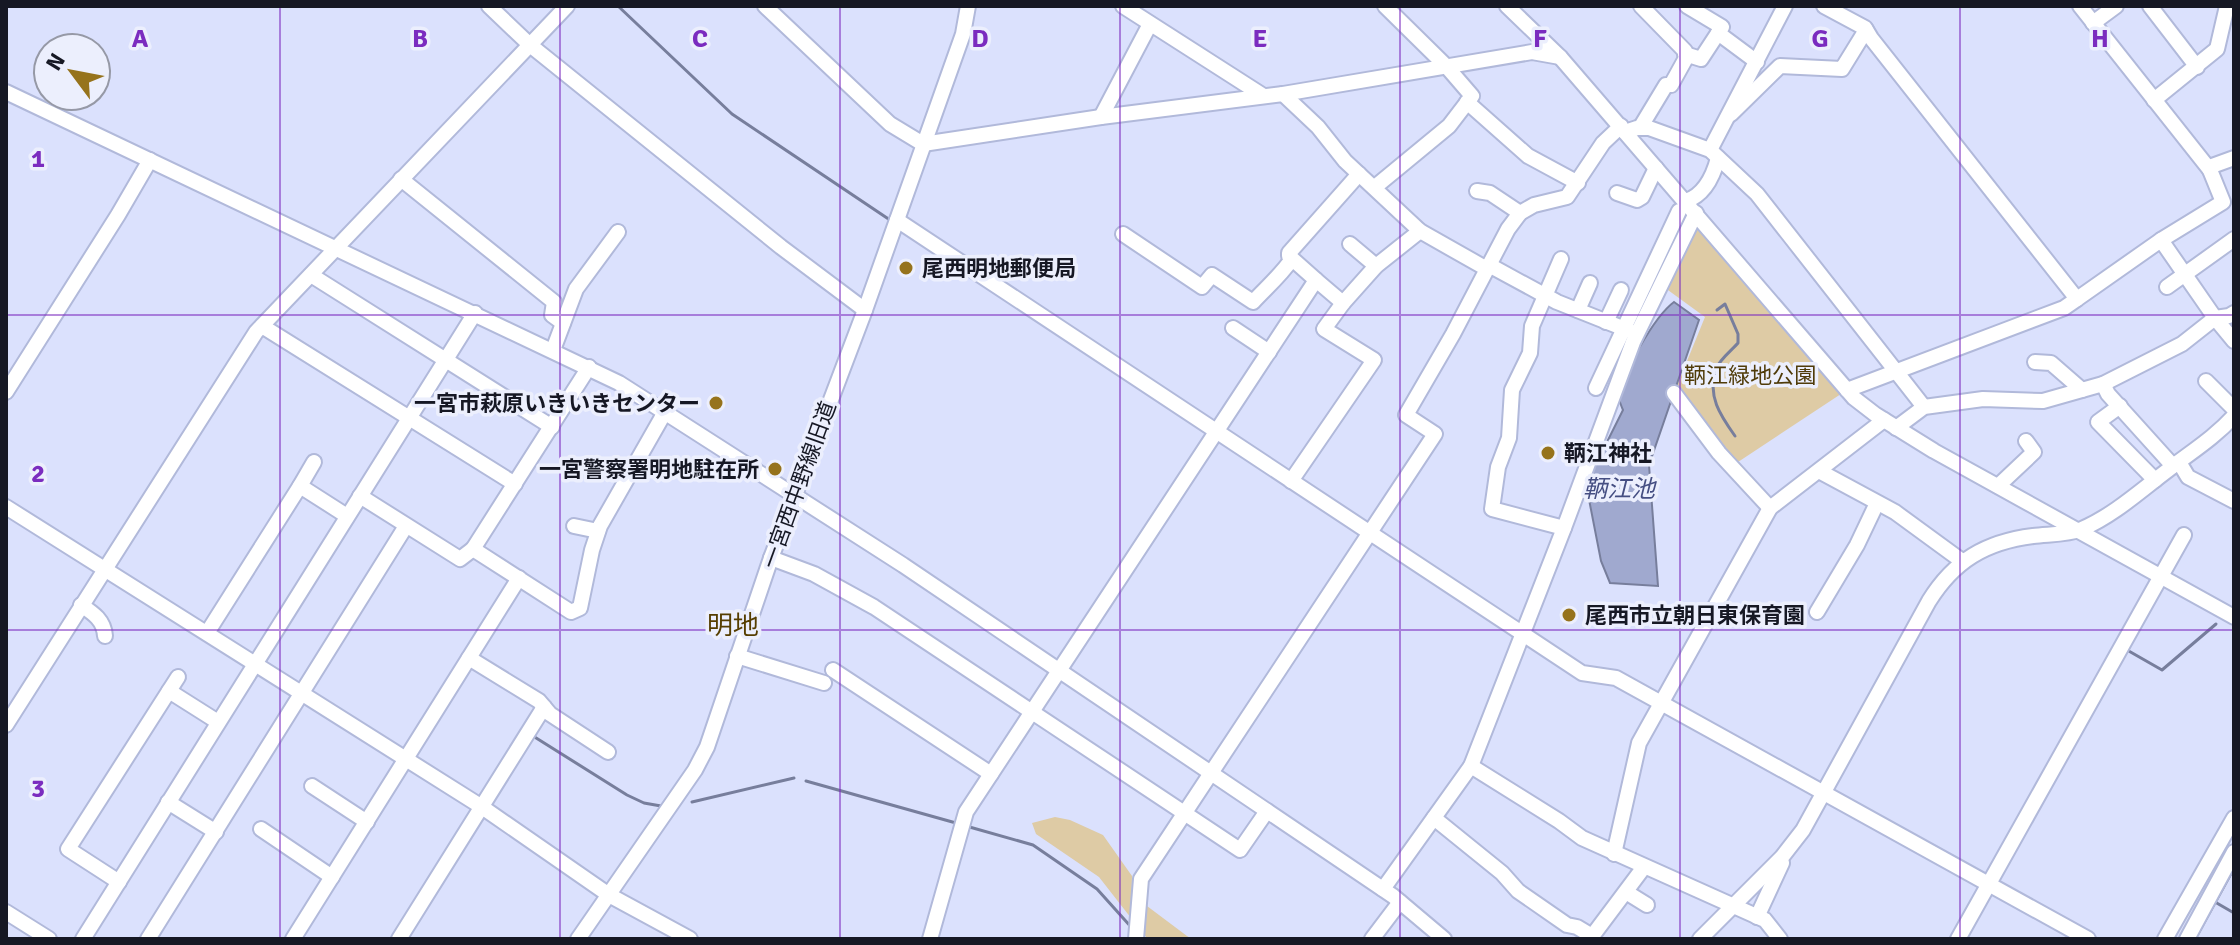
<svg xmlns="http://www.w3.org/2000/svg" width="2240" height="945" viewBox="0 0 2240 945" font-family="Signika,'Noto Sans JP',sans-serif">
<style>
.green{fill:#decba5}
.water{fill:#a0a9cf;stroke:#777e9c;stroke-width:2}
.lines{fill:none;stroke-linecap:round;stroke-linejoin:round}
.stream{stroke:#777e9c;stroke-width:3}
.minor-casing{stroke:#b1b9da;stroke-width:18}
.minor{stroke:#fff;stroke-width:14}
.grid{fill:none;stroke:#7b2cbf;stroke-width:2;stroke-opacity:0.55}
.poi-dot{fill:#96731c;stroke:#eceffd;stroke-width:3}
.labels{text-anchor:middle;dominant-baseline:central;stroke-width:7;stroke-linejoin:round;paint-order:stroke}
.poi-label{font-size:22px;font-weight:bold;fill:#161824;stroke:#eceffd;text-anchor:start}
.park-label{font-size:22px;fill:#4f3b09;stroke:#eceffd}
.street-label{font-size:22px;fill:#161824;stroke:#eceffd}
.water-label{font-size:24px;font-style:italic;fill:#454e82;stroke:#eceffd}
.quarter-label{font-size:26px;fill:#563e00;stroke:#eceffd}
.grid-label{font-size:26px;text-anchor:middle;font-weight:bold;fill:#7b2cbf;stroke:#eceffd;stroke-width:7;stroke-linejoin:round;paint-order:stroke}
</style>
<rect width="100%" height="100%" fill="#dbe1fd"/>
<!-- green -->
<g class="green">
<path d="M 1696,213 L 1847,390 L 1732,466 L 1674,393 L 1705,317 L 1661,285 Z"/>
<path d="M 1055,817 L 1070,820 L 1103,835 L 1132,876 L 1131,918 L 1099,877 L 1036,834 L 1032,823 Z"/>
<path d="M 1139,900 L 1187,936 L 1192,939 L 1148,939 L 1137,927 Z"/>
</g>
<!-- water -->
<path class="water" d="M 1674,302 L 1699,320 L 1649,465 L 1658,586 L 1610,583 L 1601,561 L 1586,484 L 1623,410 C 1622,408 1619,400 1619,398 C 1621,374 1655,316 1674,302 Z"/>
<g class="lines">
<!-- stream -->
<g class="stream">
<path d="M 618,6 L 732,114 L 890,220"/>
<path d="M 1717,310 L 1725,304 L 1738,334 L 1738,343 C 1731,351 1719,360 1716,369 C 1707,396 1720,415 1735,436"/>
<path d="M 2127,650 L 2162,670 L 2216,624"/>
<path d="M 533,736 L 627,795 L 644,803 L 661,806"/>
<path d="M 806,781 L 956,823"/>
<path d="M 692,802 L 794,778"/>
<path d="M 966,826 L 1033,845 L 1097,889 L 1132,928"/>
<path d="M 2215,902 L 2234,913"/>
<path d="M 2195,939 L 2234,868"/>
</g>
<!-- minor casing -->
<g class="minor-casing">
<g id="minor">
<path d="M 489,6 L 530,45 L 781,247 L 865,310"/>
<path d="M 765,6 L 890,124 L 923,144 L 1101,117 L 1283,94 L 1532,52 L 1560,57"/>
<path d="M 1123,6 L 1262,95"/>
<path d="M 1507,6 L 1560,57 L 1854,398 L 1876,415 L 1934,451 L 2234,617"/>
<path d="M 1824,6 L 1865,28 L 1871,38 L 2077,299 L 2064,308 L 1847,390"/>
<path d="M 2080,6 L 2210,170"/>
<path d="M 2150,6 L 2197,67"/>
<path d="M 2093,23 L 2116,6"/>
<path d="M 1718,33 L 1757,62"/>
<path d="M 1685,54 L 1701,59 L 1722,27 L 1687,6"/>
<path d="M 6,92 L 619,383 L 903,565 L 1393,896 L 1444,939"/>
<path d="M 1283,94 L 1318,127 L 1345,161 L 1420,231 L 1487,269"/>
<path d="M 2154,100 L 2217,49 L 2227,6"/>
<path d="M 1467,102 L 1528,156 L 1578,183"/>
<path d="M 1731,114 L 1780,66 L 1842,69 L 1866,30"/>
<path d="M 1101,117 L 1150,24"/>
<path d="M 1640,128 L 1666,85 L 1671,85 L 1686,58 L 1685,51 L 1641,6"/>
<path d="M 1625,132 L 1637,128 L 1649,128 L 1710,150 L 1757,194 L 1924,407"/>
<path d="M 1710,150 L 1785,6"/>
<path d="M 401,179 L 554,302 L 552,315 L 563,323"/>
<path d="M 1375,187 L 1449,126 L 1472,96 L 1447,67 L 1385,6"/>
<path d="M 1477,191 L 1490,193 L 1520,213"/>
<path d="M 1617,193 L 1637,200 L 1642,197 L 1656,168"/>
<path d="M 1686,201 C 1704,195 1713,177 1718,158"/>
<path d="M 897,220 L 1582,673 L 1616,678 L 2088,939"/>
<path d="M 1123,234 L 1202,287 L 1212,275 L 1253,302 C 1267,287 1281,275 1292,259"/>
<path d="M 1350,244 L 1376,266"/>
<path d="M 1561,259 L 1532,326 L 1530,353 L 1512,390 L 1509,438 L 1498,467 L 1492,509 L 1564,528"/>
<path d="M 1489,265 L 1557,302 L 1630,331"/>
<path d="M 311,275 L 552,427"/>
<path d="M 1316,280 L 1289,256 L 1289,253 L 1359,174"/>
<path d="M 2167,287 L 2234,239"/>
<path d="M 2077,299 L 2161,240 L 2223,202 L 2210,170 L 2212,166 L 2234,158"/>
<path d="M 1578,310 L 1590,283"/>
<path d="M 2215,318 L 2234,341"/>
<path d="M 2215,318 L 2229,316 L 2234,313"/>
<path d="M 1606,322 L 1621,290"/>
<path d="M 262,326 L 515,484"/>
<path d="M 1233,328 L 1269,352"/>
<path d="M 553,350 L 576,289 L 618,232"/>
<path d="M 2035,362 L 2051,363 L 2082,390"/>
<path d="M 2206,381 L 2234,409"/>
<path d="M 2103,384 L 2108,394 L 2173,466"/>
<path d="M 1596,388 L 1679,211"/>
<path d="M 6,392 L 118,215 L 150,160"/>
<path d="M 1674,393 L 1719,453 L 1770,508"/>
<path d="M 2120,406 L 2098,422 L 2155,480"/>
<path d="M 1896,428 L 1924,407 L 1983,399 L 2043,401 L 2103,384 L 2182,344 L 2215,318 L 2161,240"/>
<path d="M 2179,462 L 2188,477 L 2234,501"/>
<path d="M 1819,471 L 1895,512 L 1962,561"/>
<path d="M 1291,481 L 1374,360 L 1324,329 L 1343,303"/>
<path d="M 300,486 L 314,462"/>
<path d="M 1998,486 L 2034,452 L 2026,441"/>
<path d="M 360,496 L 460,559 L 473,549 L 571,612 L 580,608 L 592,550 L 600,526 L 665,412"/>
<path d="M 6,507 L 482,807 L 609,895 L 690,939"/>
<path d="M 574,526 L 598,531"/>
<path d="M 473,549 L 589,367"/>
<path d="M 771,558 L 814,574 L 874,607 L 1240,850 L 1267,811"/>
<path d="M 81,605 C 93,613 104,620 105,636"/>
<path d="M 1817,612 L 1857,545 L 1877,503"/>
<path d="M 207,633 L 300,486 L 347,516"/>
<path d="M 737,656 L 824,683"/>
<path d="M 469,658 L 539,701 L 550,714 L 608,752"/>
<path d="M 833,670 L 991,774"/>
<path d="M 169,691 L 178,677"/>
<path d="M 6,725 L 256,332 L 567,6"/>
<path d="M 1471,766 L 1559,821 L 1582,838 L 1765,920 L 1780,939"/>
<path d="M 312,786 L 367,822"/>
<path d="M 168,802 L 216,832"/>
<path d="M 1434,818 L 1502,873 L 1518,891 L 1567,925 L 1577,927 L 1592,936"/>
<path d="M 261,829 L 332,877"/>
<path d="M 1614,854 L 1639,743 L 1770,508 L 1884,420"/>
<path d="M 119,882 L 68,849 L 169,691 L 218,722"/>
<path d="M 1383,889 L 1471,766 L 1564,528 L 1633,342 L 1696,213"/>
<path d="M 1626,892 L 1647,905"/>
<path d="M 6,912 L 49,939"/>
<path d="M 1757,917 L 1782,863"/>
<path d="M 83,939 L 475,313"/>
<path d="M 148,939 L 406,526"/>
<path d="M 293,939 L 519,578"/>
<path d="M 399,939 L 544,707"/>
<path d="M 578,939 L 695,770 L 707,747 L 771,558 L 865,310 L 963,34 L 968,6"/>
<path d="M 930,939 L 966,812 L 1316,280 L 1343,303 L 1376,266 L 1420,231"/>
<path d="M 1136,939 L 1141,879 L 1435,434 L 1406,415 L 1453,334 L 1508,229 L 1520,213 L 1534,205 L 1567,197 L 1603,143 L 1621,126"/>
<path d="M 1372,939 L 1400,902"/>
<path d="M 1590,939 L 1644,867"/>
<path d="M 1700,939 L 1782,857 L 1803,830 L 1929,601 C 1954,561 1985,542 2033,536 C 2048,534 2067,535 2082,529 C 2114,515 2140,491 2168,470 C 2191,452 2214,438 2234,416"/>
<path d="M 1958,939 L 2184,535"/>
<path d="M 2165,939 L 2234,818"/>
<path d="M 2187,939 L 2234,852"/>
</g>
</g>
<!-- minor -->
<use href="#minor" class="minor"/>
</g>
<!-- grid -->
<path class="grid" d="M 280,6 L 280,939M 560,6 L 560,939M 840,6 L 840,939M 1120,6 L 1120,939M 1400,6 L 1400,939M 1680,6 L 1680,939M 1960,6 L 1960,939M 6,315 L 2234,315M 6,630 L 2234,630"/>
<!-- markers -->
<g class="poi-dot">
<circle cx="906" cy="268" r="8"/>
<circle cx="716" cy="403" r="8"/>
<circle cx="1548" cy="453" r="8"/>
<circle cx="775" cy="469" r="8"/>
<circle cx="1569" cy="615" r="8"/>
</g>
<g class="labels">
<!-- poi labels -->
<g class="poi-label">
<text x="922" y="268">尾西明地郵便局</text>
<text x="700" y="403" text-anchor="end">一宮市萩原いきいきセンター</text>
<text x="1564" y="453">鞆江神社</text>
<text x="759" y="469" text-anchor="end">一宮警察署明地駐在所</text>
<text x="1585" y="615">尾西市立朝日東保育園</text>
</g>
<!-- park labels -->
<g class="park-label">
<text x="1750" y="375">鞆江緑地公園</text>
</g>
<!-- street labels -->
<g class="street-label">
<text transform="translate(799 485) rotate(-70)">一宮西中野線旧道</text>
</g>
<!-- water labels -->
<g class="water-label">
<text x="1619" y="489">鞆江池</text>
</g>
<!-- quarter labels -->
<g class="quarter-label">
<text x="733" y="626">明地</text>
</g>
</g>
<g class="grid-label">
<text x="140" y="47">A</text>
<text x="420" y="47">B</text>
<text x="700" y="47">C</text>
<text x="980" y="47">D</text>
<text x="1260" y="47">E</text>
<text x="1540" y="47">F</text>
<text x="1820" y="47">G</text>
<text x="2100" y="47">H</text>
<text x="38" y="167">1</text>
<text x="38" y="482">2</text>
<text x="38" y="797">3</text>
</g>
<!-- border -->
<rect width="2240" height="945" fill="none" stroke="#161824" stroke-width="16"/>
<!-- north arrow -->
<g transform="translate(72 72) rotate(302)"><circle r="38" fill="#eceffd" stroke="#9699a6" stroke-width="2"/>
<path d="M0-6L14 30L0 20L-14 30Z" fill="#96731c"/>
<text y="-12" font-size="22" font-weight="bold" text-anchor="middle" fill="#161824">N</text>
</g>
</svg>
